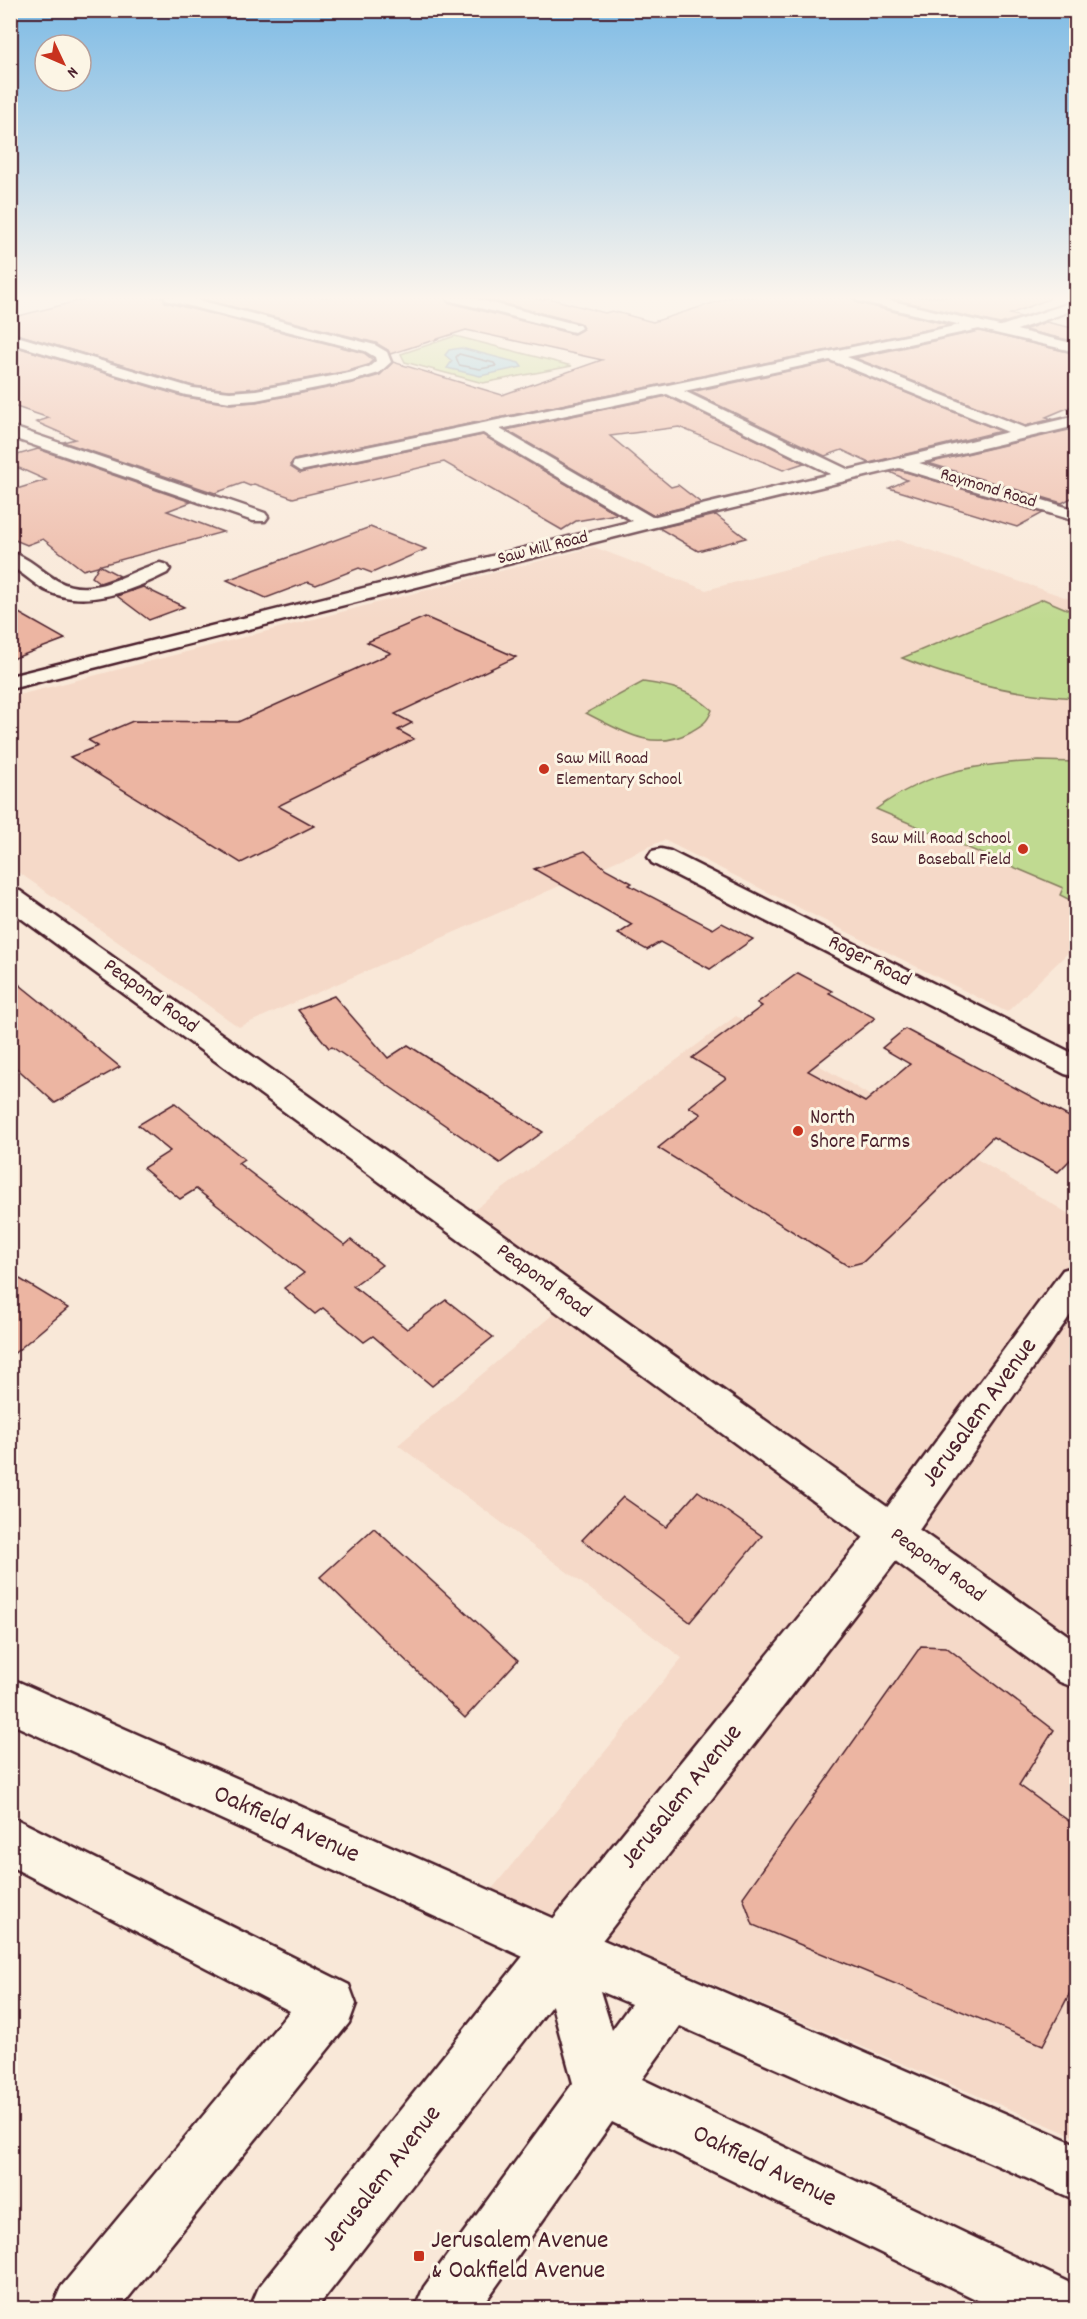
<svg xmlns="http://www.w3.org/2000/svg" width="1087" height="2319" viewBox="0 0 1087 2319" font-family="Dekko,sans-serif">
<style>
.built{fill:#f5d9c8}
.green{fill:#c0da91;stroke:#857c5e;stroke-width:1.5}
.water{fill:#7fc6e0;stroke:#6a8398;stroke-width:1.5}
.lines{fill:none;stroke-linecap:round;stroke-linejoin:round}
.shore{stroke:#5f6273;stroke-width:1.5}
.building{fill:#ecb5a2;stroke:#4a1f2b;stroke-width:1.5}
.minor-casing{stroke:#4a1f2b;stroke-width:5}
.secondary-casing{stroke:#4a1f2b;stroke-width:5}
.primary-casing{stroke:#4a1f2b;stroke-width:5}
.minor{fill:#fcf5e5;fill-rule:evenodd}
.secondary{fill:#fcf5e5;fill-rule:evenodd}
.primary{fill:#fcf5e5;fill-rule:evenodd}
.poi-dot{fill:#c8321e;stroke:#fcf5e5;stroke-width:2}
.labels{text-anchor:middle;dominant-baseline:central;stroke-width:6;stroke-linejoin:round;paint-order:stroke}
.far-street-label{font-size:18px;fill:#4a1f2b;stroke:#fcf5e5}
.far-poi-label{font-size:18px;fill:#4a1f2b;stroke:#fcf5e5;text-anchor:start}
.street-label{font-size:21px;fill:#4a1f2b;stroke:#fcf5e5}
.poi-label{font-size:21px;fill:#4a1f2b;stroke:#fcf5e5;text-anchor:start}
.near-street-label{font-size:26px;fill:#4a1f2b;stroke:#fcf5e5}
.near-poi-label{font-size:26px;fill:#4a1f2b;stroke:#fcf5e5;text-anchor:start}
</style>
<rect width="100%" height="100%" fill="#f9e8d8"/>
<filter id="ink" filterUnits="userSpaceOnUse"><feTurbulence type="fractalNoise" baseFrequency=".0167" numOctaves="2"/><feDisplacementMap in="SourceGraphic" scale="12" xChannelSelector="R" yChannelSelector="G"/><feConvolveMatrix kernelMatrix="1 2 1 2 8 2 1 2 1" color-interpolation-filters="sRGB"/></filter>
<g filter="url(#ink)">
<!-- built -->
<g class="built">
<path d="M 898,540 L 1076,601 L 1076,945 L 1007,1012 L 664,840 L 239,1027 L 11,867 L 11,697 L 594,547 L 706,590 Z"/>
<path d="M 736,1016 L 1076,1218 L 1076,2137 L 491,1890 L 682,1658 L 398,1445 L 564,1305 L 454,1225 Z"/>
</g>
<!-- green -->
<g class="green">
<path d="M 455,336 L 572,366 L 483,383 L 405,362 L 401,354 Z"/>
<path d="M 1043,599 L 1076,613 L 1076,698 C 1015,695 958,681 902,658 Z"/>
<path d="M 643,682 C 673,686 689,690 712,710 C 707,723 702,725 690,732 C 653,753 620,730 586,713 Z"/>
<path d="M 1039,761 L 1076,762 L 1076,903 L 1060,895 L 1063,888 L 876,809 C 928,771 976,764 1039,761 Z"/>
</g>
<!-- water -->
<path class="water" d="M 461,348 L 519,363 L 522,367 L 480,376 L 447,368 L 452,361 L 445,355 L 449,350 Z"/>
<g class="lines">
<!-- shore -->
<path class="shore" d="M 459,354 L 494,363 L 496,366 L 480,369 L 459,365 L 456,357 Z"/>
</g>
<!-- building -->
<g class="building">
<path d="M 94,297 L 163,297 L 165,302 L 364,353 L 373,360 L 368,365 L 348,371 L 256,388 L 230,390 L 193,386 L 10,332 L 10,318 Z"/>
<path d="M 194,297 L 445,297 L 447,302 L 573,334 L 583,329 L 580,323 L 477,297 L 529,297 L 542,300 L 548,298 L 605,313 L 612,311 L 653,322 L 732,297 L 851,297 L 858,303 L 950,325 L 294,460 L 290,465 L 300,473 L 483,435 L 617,514 L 576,521 L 562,530 L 444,462 L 293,498 L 254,484 L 250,486 L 243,483 L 215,493 L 63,442 L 75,439 L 36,422 L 49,418 L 10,405 L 10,345 L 185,397 L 230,404 L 256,402 L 353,383 L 380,375 L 393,362 L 502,395 L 602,360 L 466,330 L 390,354 L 388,350 L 376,343 Z"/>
<path d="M 884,297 L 1049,297 L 1049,299 L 1010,314 L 1022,317 L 1000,324 Z"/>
<path d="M 1046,322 L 1077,329 L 1077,342 L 1024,330 Z"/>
<path d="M 979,331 L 1077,354 L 1077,404 L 1046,417 L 1052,419 L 1025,426 L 855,358 Z"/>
<path d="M 830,362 L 1001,431 L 869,463 L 842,450 L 825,456 L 691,392 Z"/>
<path d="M 667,396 L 804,463 L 783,470 L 679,427 L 610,436 L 671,487 L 678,485 L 701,503 L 652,515 L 506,430 Z"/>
<path d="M 1077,428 L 1077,495 L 1062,503 L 928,463 Z"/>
<path d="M 38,449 L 191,502 L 167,511 L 223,532 L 83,570 L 43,539 L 27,545 L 10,538 L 10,491 L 46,480 L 10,464 L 10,457 Z"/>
<path d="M 899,470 L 1043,513 L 1017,527 L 889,488 L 907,480 L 890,472 Z"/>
<path d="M 716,515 L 746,538 L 698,551 L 659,528 Z"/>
<path d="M 370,527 L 426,549 L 372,573 L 359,568 L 316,585 L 308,582 L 266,598 L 227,580 Z"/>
<path d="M 99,565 L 120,576 L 100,583 L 92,577 Z"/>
<path d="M 143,587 L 184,607 L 149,620 L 117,596 Z"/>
<path d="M 10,608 L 65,639 L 10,660 Z"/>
<path d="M 425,617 L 516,657 L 395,714 L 412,723 L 398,730 L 414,739 L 278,806 L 314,826 L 241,863 L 70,757 L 98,746 L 88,740 L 133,721 L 238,722 L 391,653 L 367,642 Z"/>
<path d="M 585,851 L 606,869 L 632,883 L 629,885 L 713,929 L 722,923 L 753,939 L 710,969 L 660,942 L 647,950 L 618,934 L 632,925 L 534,869 Z"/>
<path d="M 798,973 L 832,991 L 829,993 L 875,1018 L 808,1071 L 865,1102 L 910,1064 L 882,1048 L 905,1029 L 1077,1121 L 1077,1153 L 1058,1172 L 993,1137 L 863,1262 L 848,1266 L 658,1148 L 701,1114 L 689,1107 L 726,1078 L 692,1058 L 762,1006 L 757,1003 Z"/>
<path d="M 10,977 L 83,1036 L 82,1036 L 120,1067 L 55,1103 L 10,1062 Z"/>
<path d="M 334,996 L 388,1058 L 408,1045 L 543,1132 L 500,1163 L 332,1047 L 329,1048 L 298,1010 Z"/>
<path d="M 175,1103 L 244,1159 L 238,1163 L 345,1245 L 351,1240 L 382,1265 L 353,1286 L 407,1329 L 446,1300 L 493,1337 L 432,1386 L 373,1336 L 364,1342 L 323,1308 L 315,1314 L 284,1288 L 304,1273 L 196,1189 L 180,1199 L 143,1168 L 170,1151 L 138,1125 Z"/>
<path d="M 10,1273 L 68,1308 L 10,1357 Z"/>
<path d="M 698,1491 L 762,1536 L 690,1622 L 582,1540 L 623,1497 L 666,1527 Z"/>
<path d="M 374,1528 L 518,1660 L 465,1718 L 320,1577 Z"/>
<path d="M 921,1646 L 946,1647 L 1054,1730 L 1019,1785 L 1077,1827 L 1077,1979 L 1043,2045 L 753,1925 L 743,1897 Z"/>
</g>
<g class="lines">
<!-- minor casing -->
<g class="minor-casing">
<g id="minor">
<path d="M 165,297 L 186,297 L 375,345 L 387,352 L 391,362 L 379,373 L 352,381 L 256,400 L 230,402 L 186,395 L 10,343 L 10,334 L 193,388 L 230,392 L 256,390 L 349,373 L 369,367 L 376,361 L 375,357 L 365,351 L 166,300 Z"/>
<path d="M 447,297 L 468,297 L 579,325 L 581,328 L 574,332 L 448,300 Z"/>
<path d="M 1076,301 L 1076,309 L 1008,333 L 998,333 L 996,330 L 998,327 Z"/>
<path d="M 979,321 L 986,325 L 984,328 L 847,357 L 1025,428 L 1076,416 L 1076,426 L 919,463 L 1076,510 L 1076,521 L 899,468 L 651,528 L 10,689 L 10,676 L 633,521 L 483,433 L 300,471 L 292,466 L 294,462 ZM 830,360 L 1008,432 L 849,470 L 684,391 ZM 667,394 L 831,474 L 652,517 L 500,429 Z"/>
<path d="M 10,426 L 265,513 L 268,517 L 265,521 L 253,521 L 10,437 Z"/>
<path d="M 10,552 C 29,557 42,572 58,581 C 93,600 127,571 160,563 L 167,565 L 170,569 L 167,573 C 131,591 84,610 45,590 C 33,583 23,573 10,566 Z"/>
<path d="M 661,849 L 670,851 L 1076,1055 L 1076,1077 L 1065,1074 L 652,863 L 648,857 L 652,851 Z"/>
<path d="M 10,889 L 20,891 L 1076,1641 L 1076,1688 L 1060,1682 L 10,910 Z"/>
<path d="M 10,1678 L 580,1930 L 1076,2144 L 1076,2200 L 680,2026 L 642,2079 L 1076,2286 L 1076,2308 L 994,2308 L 612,2122 L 481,2308 L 415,2308 L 424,2287 L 573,2083 L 541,1965 L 10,1723 ZM 600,1991 L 631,2004 L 612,2030 Z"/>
<path d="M 10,1816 L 349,1985 L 356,2004 L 349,2023 L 120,2308 L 52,2308 L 61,2287 L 290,2011 L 10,1866 Z"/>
</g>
</g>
<!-- secondary casing -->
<g class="secondary-casing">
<path id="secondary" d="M 853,297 L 875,297 L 1076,344 L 1076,352 L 859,301 Z"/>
</g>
<!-- primary casing -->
<g class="primary-casing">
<path id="primary" d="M 1076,1266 L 1076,1307 L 907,1547 L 317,2308 L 250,2308 L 259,2287 L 544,1930 L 877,1521 L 1063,1270 Z"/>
</g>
<!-- minor -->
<use href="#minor" class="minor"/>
<!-- secondary -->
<use href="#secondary" class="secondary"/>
<!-- primary -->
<use href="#primary" class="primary"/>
</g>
</g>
<!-- sky -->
<linearGradient id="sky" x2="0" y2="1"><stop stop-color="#7ebbe5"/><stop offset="0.48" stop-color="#fcf5ed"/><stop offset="1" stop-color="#fcf5ed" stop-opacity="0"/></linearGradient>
<rect width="1087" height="621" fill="url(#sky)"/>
<!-- markers -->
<g class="poi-dot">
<circle cx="544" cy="769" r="6"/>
<circle cx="1023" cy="849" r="6"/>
<circle cx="798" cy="1131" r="6"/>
<rect x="413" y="2250" width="12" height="12" rx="3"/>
</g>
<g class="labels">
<!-- far-street labels -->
<g class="far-street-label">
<text transform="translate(988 489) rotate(17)">Raymond Road</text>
<text transform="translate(543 549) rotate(-14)">Saw Mill Road</text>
</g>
<!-- far-poi labels -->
<g class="far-poi-label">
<text x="556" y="759">Saw Mill Road<tspan x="556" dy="21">Elementary School</tspan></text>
<text x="1011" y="839" text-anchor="end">Saw Mill Road School<tspan x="1011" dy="21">Baseball Field</tspan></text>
</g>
<!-- street labels -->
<g class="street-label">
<text transform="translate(869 962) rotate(27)">Roger Road</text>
<text transform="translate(150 997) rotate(36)">Peapond Road</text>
<text transform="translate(543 1282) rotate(36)">Peapond Road</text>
<text transform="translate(937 1566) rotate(36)">Peapond Road</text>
</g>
<!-- poi labels -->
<g class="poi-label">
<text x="810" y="1119">North<tspan x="810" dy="24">Shore Farms</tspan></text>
</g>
<!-- near-street labels -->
<g class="near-street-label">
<text transform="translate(980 1413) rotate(-54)">Jerusalem Avenue</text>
<text transform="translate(682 1797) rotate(-51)">Jerusalem Avenue</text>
<text transform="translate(286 1825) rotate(24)">Oakfield Avenue</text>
<text transform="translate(764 2167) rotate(26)">Oakfield Avenue</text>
<text transform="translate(382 2179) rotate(-52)">Jerusalem Avenue</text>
</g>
<!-- near-poi labels -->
<g class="near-poi-label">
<text x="431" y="2241">Jerusalem Avenue<tspan x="431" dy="30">&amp; Oakfield Avenue</tspan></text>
</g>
</g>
<!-- margin -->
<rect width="1087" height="2319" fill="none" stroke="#fcf5e5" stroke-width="36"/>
<rect x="18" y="18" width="1051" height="2283" fill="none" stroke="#4a1f2b" stroke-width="2" filter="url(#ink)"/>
<!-- north arrow -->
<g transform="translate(63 63) rotate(134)"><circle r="28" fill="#fcf5e5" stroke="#b59f9b" stroke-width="1.5"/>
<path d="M0-4.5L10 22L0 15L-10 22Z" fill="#c8321e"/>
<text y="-9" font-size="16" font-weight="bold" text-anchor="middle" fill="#4a1f2b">N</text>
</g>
</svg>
